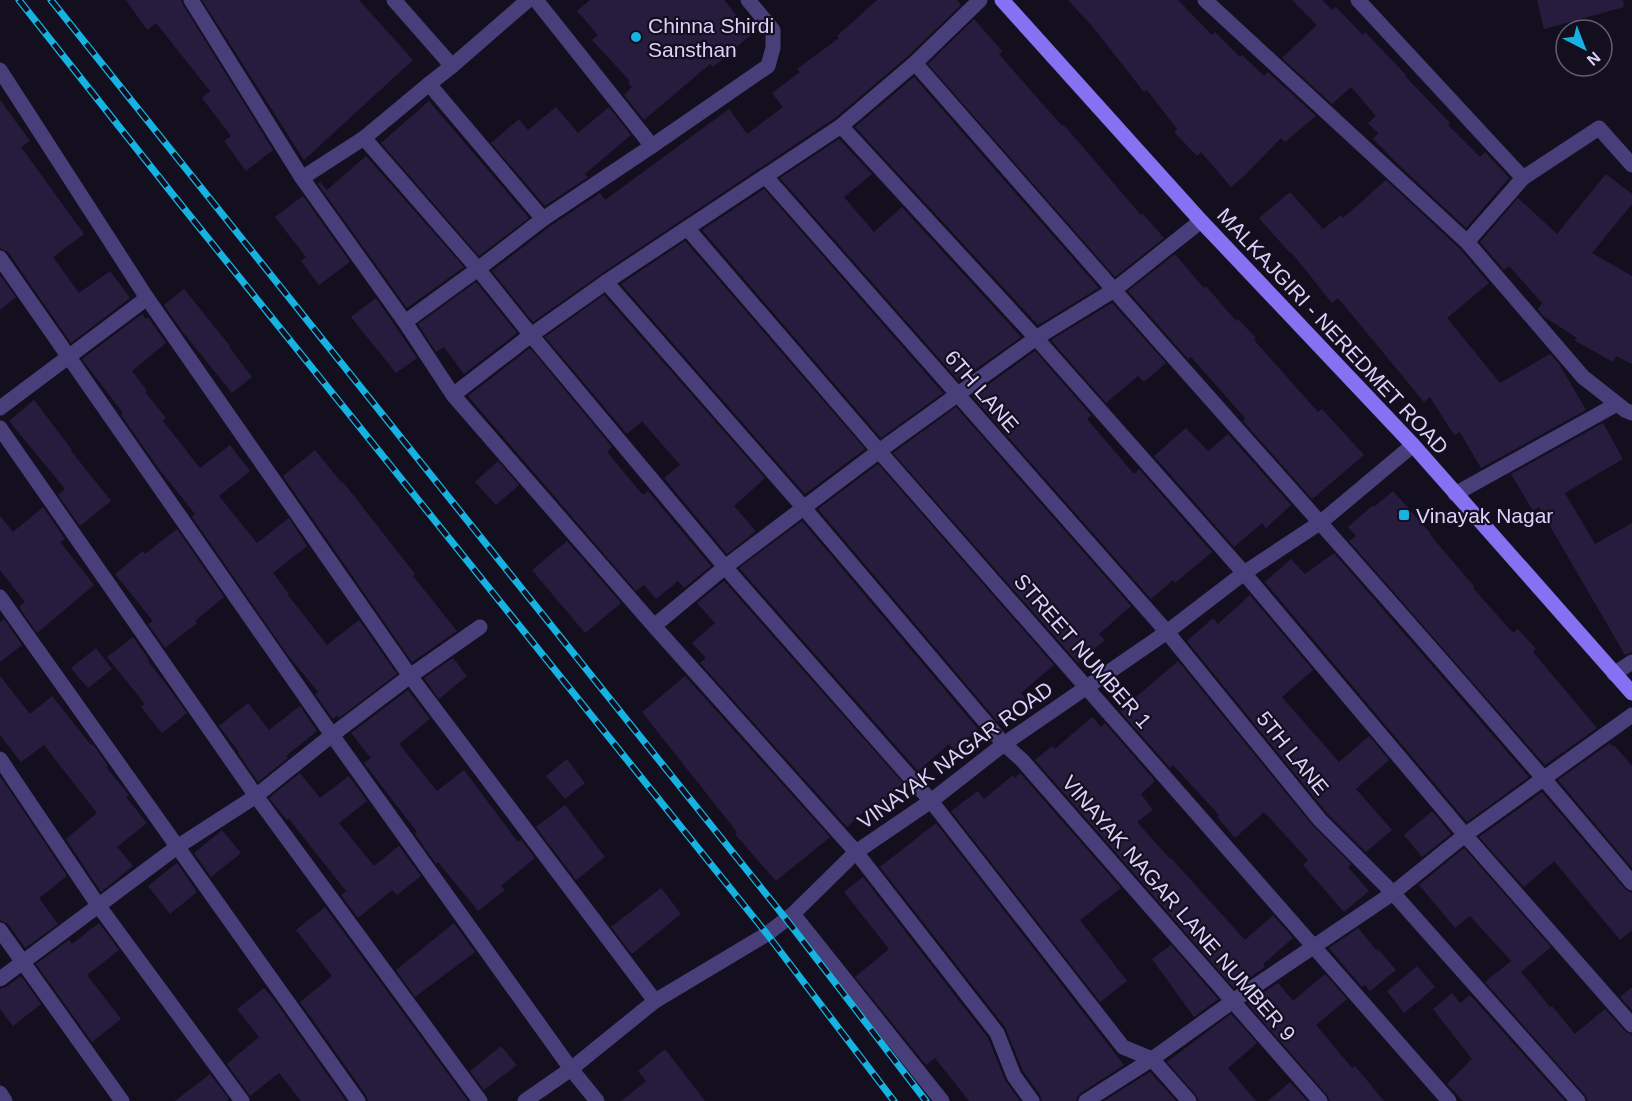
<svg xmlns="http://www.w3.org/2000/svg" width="1632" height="1101" viewBox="0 0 1632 1101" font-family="Arial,sans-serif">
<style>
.building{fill:#281c3e}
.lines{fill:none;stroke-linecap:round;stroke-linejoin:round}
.minor{stroke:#483e79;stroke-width:15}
.tertiary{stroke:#483e79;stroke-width:15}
.secondary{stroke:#8571f2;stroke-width:15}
.rail-casing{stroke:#15b2e2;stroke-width:7}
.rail{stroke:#140f1f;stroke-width:4.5;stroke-dasharray:14;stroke-linecap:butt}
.poi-dot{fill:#15b2e2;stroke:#140f1f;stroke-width:2}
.labels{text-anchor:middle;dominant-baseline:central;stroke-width:4.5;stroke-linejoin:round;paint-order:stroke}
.poi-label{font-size:21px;fill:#dbd1fb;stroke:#140f1f;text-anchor:start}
.street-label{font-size:21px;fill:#dbd1fb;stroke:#140f1f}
</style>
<rect width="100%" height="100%" fill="#140f1f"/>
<!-- building -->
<g class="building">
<path d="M 126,0 L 181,0 L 183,5 L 273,150 L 246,171 L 224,141 L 231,136 L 202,98 L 210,91 L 156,23 L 147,30 Z"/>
<path d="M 202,0 L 359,0 L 413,60 L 304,160 Z"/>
<path d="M 590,0 L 724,0 L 752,34 L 713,67 L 710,64 L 644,120 L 624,95 L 632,87 L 628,83 L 630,81 L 592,40 L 598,35 L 577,11 Z"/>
<path d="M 877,0 L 957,0 L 961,5 L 908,56 L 835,118 L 601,274 L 533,322 L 492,271 L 549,227 L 600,193 L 605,200 L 729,109 L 747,134 L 783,107 L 772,93 L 800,72 L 797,69 L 839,38 L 837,36 Z"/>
<path d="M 1068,0 L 1178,0 L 1212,35 L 1215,32 L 1240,57 L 1242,55 L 1264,76 L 1268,72 L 1316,116 L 1285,142 L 1281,138 L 1244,176 L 1231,187 L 1201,152 L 1197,156 L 1174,132 L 1177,129 L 1147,90 L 1144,92 L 1092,26 Z"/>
<path d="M 1292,0 L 1322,0 L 1332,10 L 1336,7 L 1363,35 L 1365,32 L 1406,75 L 1405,76 L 1450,123 L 1448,125 L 1480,157 L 1485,152 L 1509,178 L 1466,228 L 1400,166 L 1373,139 L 1378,133 L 1368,123 L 1376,116 L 1351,87 L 1332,104 L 1282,58 L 1317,25 Z"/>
<path d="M 1537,0 L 1623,0 L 1624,7 L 1544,29 Z"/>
<path d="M 974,19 L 1002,51 L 999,54 L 1018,76 L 1062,126 L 1064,125 L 1141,215 L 1142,213 L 1164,238 L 1115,277 L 928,64 Z"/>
<path d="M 914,77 L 982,155 L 1099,288 L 1038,325 L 855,127 Z"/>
<path d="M 0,100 L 30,141 L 21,147 L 84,234 L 53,257 L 79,293 L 110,271 L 130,298 L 71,343 L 8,252 L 0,248 Z"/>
<path d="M 429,101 L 529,218 L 479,256 L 381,143 Z"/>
<path d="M 556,107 L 578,133 L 609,107 L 631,135 L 585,174 L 588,177 L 545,206 L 491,143 L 519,119 L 528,130 Z"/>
<path d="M 839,139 L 872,174 L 844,197 L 874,232 L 902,207 L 1021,337 L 959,381 L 780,178 Z"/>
<path d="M 366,156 L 464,267 L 407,308 L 318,184 L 320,182 L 327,190 Z"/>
<path d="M 1606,174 L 1632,194 L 1632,204 L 1592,253 L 1632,276 L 1632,364 L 1616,356 L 1613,362 L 1574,340 L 1577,338 L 1543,316 L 1538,309 L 1542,303 L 1509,266 L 1504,270 L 1480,242 L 1518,198 L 1557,234 Z"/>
<path d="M 1386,180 L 1460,249 L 1489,283 L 1447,318 L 1500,383 L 1550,354 L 1559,364 L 1586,410 L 1481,468 L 1460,432 L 1454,435 L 1430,397 L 1424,402 L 1338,298 L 1332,303 L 1291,252 L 1290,253 L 1259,218 L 1290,192 L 1323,229 L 1341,215 L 1343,218 Z"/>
<path d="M 764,189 L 943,393 L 881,438 L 702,230 Z"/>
<path d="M 303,196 L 350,262 L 319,285 L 301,261 L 306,257 L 275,217 Z"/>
<path d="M 685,241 L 865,449 L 805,494 L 621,284 Z"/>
<path d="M 1175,254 L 1204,288 L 1206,286 L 1236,321 L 1238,319 L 1256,338 L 1254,340 L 1318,412 L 1322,409 L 1364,455 L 1312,499 L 1243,421 L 1245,418 L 1191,357 L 1188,359 L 1128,291 Z"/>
<path d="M 0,275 L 16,297 L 0,310 Z"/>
<path d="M 476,282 L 517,333 L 464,374 L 444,347 L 436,352 L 418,324 Z"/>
<path d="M 184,289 L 230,346 L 229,347 L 252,377 L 232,393 L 182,331 L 164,305 Z"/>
<path d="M 604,295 L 765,478 L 734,506 L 756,531 L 727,554 L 664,478 L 680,465 L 642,421 L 627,434 L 545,337 Z"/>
<path d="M 376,298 L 417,358 L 396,373 L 351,317 Z"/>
<path d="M 1112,303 L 1166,363 L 1144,382 L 1138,376 L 1106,403 L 1051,340 Z"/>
<path d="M 142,314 L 146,319 L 148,317 L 166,343 L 132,371 L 147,391 L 145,392 L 166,418 L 163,421 L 200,468 L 230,445 L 250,471 L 219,496 L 257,543 L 289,518 L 307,546 L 273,573 L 289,594 L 288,595 L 327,645 L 359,620 L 397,674 L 339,718 L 337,715 L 333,719 L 315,694 L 318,692 L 287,654 L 192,517 L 195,514 L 159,469 L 121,415 L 123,413 L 82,359 Z"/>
<path d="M 530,348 L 612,447 L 607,452 L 643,495 L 648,491 L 711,566 L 684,588 L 678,581 L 656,599 L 644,585 L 636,591 L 468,396 Z"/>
<path d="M 1035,351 L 1091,415 L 1087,419 L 1134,474 L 1139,469 L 1212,552 L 1175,583 L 1173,580 L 1151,599 L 972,396 Z"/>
<path d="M 34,400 L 72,450 L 71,451 L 111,501 L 80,526 L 58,495 L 65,489 L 9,421 Z"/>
<path d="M 956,407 L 1131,606 L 1099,634 L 1105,640 L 1078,663 L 893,453 Z"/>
<path d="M 1603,423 L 1623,459 L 1565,493 L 1595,544 L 1632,523 L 1632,652 L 1625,655 L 1539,507 L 1533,511 L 1511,474 Z"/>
<path d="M 1186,428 L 1208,451 L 1228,434 L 1291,505 L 1266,528 L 1262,523 L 1234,547 L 1154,456 Z"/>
<path d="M 315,450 L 342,483 L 343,482 L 415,574 L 413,576 L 457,631 L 412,662 L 283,476 Z"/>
<path d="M 498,461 L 519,485 L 496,505 L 475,482 Z"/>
<path d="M 878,464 L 1054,665 L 1021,693 L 1025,698 L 998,722 L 818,509 Z"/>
<path d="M 1393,491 L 1431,534 L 1430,535 L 1474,586 L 1473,588 L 1513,633 L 1518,629 L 1536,649 L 1533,652 L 1597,728 L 1545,765 L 1349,541 L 1356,536 L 1348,527 L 1372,506 L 1374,507 Z"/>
<path d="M 43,507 L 65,539 L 60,542 L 94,585 L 37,633 L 19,607 L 25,602 L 0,570 L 0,516 L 13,532 Z"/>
<path d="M 802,521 L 978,729 L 954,751 L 949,744 L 918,771 L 739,568 Z"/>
<path d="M 177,529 L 224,597 L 195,621 L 197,623 L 165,648 L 148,624 L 153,621 L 115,574 L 143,551 L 145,554 Z"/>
<path d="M 567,541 L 621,603 L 585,633 L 532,570 Z"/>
<path d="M 1334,553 L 1529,777 L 1467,822 L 1265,582 L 1291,559 L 1305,574 Z"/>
<path d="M 724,581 L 903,783 L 877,806 L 875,802 L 847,827 L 700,663 L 706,658 L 692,643 L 715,623 L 697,603 Z"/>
<path d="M 1250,595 L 1313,670 L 1282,697 L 1339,762 L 1369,736 L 1389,760 L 1356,789 L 1392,830 L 1366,852 L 1327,813 L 1187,641 L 1213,618 L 1218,624 Z"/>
<path d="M 4,619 L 22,645 L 0,662 L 0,622 Z"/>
<path d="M 133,637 L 149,660 L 148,661 L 167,686 L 187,713 L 162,733 L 141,707 L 145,704 L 107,657 Z"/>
<path d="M 96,648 L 112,669 L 88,688 L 71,668 Z"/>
<path d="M 453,658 L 467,676 L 439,699 L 424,678 Z"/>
<path d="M 1178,661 L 1313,826 L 1351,864 L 1348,867 L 1369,891 L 1344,912 L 1303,865 L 1308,860 L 1264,812 L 1235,838 L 1217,817 L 1219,815 L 1173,765 L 1170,768 L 1120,711 Z"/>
<path d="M 0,676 L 30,714 L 52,696 L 91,745 L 92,744 L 94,746 L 108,766 L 106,767 L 129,795 L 126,797 L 147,823 L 117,847 L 133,866 L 101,892 L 66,839 L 97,813 L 44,745 L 21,762 L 0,735 Z"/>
<path d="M 685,676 L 830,837 L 776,881 L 735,834 L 737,832 L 642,712 Z"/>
<path d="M 408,690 L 430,719 L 399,744 L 437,791 L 464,770 L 518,842 L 521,840 L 535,858 L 501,886 L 505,890 L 478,911 L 438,862 L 436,864 L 415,834 L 417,832 L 364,763 L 371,758 L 351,733 Z"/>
<path d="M 248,703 L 269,730 L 300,706 L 317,731 L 286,756 L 288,758 L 258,782 L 238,753 L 239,752 L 219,726 Z"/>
<path d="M 1092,717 L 1101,727 L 1105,723 L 1155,781 L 1141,794 L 1153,810 L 1137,822 L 1170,859 L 1171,858 L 1245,940 L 1273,915 L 1293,938 L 1263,964 L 1265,967 L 1234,988 L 1035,760 L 1052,746 L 1055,749 Z"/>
<path d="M 1610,743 L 1613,747 L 1614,745 L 1632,766 L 1632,868 L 1558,780 Z"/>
<path d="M 567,759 L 585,783 L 565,799 L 546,776 Z"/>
<path d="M 300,773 L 320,798 L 349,776 L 367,801 L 339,823 L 374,866 L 399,846 L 421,876 L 397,895 L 392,890 L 358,918 L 341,895 L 346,891 L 289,819 L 287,820 L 269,798 Z"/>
<path d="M 1020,773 L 1121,888 L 1080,920 L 1127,981 L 1100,1002 L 951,811 L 978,791 L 984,799 L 1013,775 L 1015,778 Z"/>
<path d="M 0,776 L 67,876 L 39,898 L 58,924 L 25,948 L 8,924 L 0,920 Z"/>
<path d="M 1542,792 L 1625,889 L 1632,893 L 1632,930 L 1620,940 L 1554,861 L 1524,887 L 1479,837 Z"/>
<path d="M 565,805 L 605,857 L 576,880 L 536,827 Z"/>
<path d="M 1432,811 L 1451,834 L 1422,857 L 1404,835 Z"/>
<path d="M 936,823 L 1124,1065 L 1081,1093 L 1078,1096 L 1076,1101 L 1042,1101 L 1040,1095 L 1023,1071 L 1005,1027 L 880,867 Z"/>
<path d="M 222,830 L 241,853 L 211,877 L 194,853 Z"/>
<path d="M 1464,848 L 1551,947 L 1521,972 L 1550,1007 L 1552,1006 L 1575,1034 L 1605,1009 L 1625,1031 L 1632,1035 L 1632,1101 L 1588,1101 L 1585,1095 L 1485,982 L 1511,961 L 1470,916 L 1455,928 L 1419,885 Z"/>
<path d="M 177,863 L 197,892 L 170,914 L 148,886 Z"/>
<path d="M 863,877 L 988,1038 L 1005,1080 L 1020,1101 L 969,1101 L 935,1058 L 926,1065 L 855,977 L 889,949 L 844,892 Z"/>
<path d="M 661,888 L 681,914 L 632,954 L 611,927 Z"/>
<path d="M 325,907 L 468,1101 L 368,1101 L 366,1095 L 300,1002 L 332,976 L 296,930 Z"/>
<path d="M 99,923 L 119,950 L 87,975 L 121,1019 L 92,1042 L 36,964 L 69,940 L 72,944 Z"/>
<path d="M 454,923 L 475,952 L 415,997 L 396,970 Z"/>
<path d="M 1358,928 L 1376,950 L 1378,949 L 1396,970 L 1370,991 L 1365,985 L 1362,987 L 1329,948 Z"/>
<path d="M 1171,945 L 1218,999 L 1194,1017 L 1152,959 Z"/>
<path d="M 1417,966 L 1435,987 L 1404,1013 L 1387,991 Z"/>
<path d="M 1325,974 L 1347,999 L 1316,1025 L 1352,1068 L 1355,1066 L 1384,1101 L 1330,1101 L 1327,1095 L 1247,1003 L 1278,983 L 1293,1001 Z"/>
<path d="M 21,976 L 41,1004 L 13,1026 L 0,1009 L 0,989 L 6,987 Z"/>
<path d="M 1632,987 L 1632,1010 L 1620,997 Z"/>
<path d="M 264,988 L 275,1001 L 346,1101 L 301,1101 L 279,1073 L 250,1096 L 227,1064 L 259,1037 L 237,1009 Z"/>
<path d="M 1452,993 L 1460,1003 L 1470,995 L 1565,1101 L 1463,1101 L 1447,1084 L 1472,1059 L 1433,1009 Z"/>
<path d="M 1231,1014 L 1257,1043 L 1228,1068 L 1256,1101 L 1199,1101 L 1196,1095 L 1167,1062 Z"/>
<path d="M 501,1046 L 517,1065 L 484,1090 L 470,1071 Z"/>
<path d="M 665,1049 L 705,1101 L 621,1101 L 646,1081 L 638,1071 Z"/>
<path d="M 1150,1072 L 1176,1101 L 1104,1101 Z"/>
<path d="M 210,1074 L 229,1099 L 227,1101 L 175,1101 Z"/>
<path d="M 1290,1082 L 1307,1101 L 1268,1101 Z"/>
</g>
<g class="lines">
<!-- minor -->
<g class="minor">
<path d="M 191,0 L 302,178 L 405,322 L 453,395 L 654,626 L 856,852 L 997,1033 L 1014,1076 L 1032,1101"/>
<path d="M 394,0 L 452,66"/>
<path d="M 536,0 L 652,146"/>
<path d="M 1205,0 L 1467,242 L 1583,377 L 1625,410 L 1632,413"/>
<path d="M 1358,0 L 1523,178"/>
<path d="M 915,63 C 981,139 1047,214 1113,289 C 1287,486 1463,681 1632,883"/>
<path d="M 0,70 L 147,298 L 410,676 L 655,1001"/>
<path d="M 429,84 L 543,219"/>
<path d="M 841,126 L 1036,338 L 1244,573 L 1465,835 L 1632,1025"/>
<path d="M 364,138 L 478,269 L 531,335 L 725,567 L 931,801 L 1123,1047 L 1152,1059 L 1189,1101"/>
<path d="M 766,177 L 1167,632 L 1320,820 L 1393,893 L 1578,1101"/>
<path d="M 302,178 L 364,138 L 429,84 L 452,66 L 528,0"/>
<path d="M 687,228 L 879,451 L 1449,1101"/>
<path d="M 1467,242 L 1523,178 L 1599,128 L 1632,165"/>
<path d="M 0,258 L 332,735 L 571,1069 L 597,1101"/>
<path d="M 606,282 L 804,508 L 1004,744 L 1022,760 L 1320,1101"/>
<path d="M 405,322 L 478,269 L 543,219 L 652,146 L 768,66 L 773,48 L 773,30 L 748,0"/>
<path d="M 453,395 L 531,335 L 606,282 L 841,126 L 915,63 L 980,0"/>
<path d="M 0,408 L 147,298"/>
<path d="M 0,428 L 256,796 L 480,1101"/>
<path d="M 1455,494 L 1617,404"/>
<path d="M 0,597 L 358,1101"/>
<path d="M 654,626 L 725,567 L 879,451 L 1036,338 L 1114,290 L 1201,221"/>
<path d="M 1614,674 L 1632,662"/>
<path d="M 0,759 L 98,905 L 242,1101"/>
<path d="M 793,914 L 942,1101"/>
<path d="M 0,930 L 122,1101"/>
<path d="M 0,979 L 177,847 L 256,796 L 332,735 L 410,676 L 480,627"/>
<path d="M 0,1093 L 5,1101"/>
<path d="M 1086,1101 L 1152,1059 L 1233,1001 L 1393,893 L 1465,835 L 1632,715"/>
</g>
<!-- tertiary -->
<path class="tertiary" d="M 525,1101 L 571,1069 L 655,1001 L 767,934 L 793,914 L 856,852 L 931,801 L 1004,744 L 1167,632 L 1244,573 L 1321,522 L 1413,445"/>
<!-- secondary -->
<path class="secondary" d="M 1002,0 L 1201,221 L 1413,445 L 1632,693"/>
<!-- rail casing -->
<g class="rail-casing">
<g id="rail">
<path d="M 19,0 L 174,196 L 767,934 L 894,1101"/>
<path d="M 51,0 L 786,919 L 926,1101"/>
</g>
</g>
<!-- rail -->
<use href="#rail" class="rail"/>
</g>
<!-- markers -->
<g class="poi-dot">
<circle cx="636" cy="37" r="6"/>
<rect x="1398" y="509" width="12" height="12" rx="3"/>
</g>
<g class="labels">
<!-- poi labels -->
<g class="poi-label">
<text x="648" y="25">Chinna Shirdi<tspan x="648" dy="24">Sansthan</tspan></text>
<text x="1416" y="515">Vinayak Nagar</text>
</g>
<!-- street labels -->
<g class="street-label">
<text transform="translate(1333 331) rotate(47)">MALKAJGIRI - NEREDMET ROAD</text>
<text transform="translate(982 391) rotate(49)">6TH LANE</text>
<text transform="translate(1083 651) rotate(49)">STREET NUMBER 1</text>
<text transform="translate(1293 753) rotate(51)">5TH LANE</text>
<text transform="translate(955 755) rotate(-36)">VINAYAK NAGAR ROAD</text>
<text transform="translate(1179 908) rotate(49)">VINAYAK NAGAR LANE NUMBER 9</text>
</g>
</g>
<!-- north arrow -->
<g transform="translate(1584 48) rotate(138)"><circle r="28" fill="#140f1f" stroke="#645d77" stroke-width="1.5"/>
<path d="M0-4.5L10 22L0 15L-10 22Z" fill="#15b2e2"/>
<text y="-9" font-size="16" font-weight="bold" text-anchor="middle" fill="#dbd1fb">N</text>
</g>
</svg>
